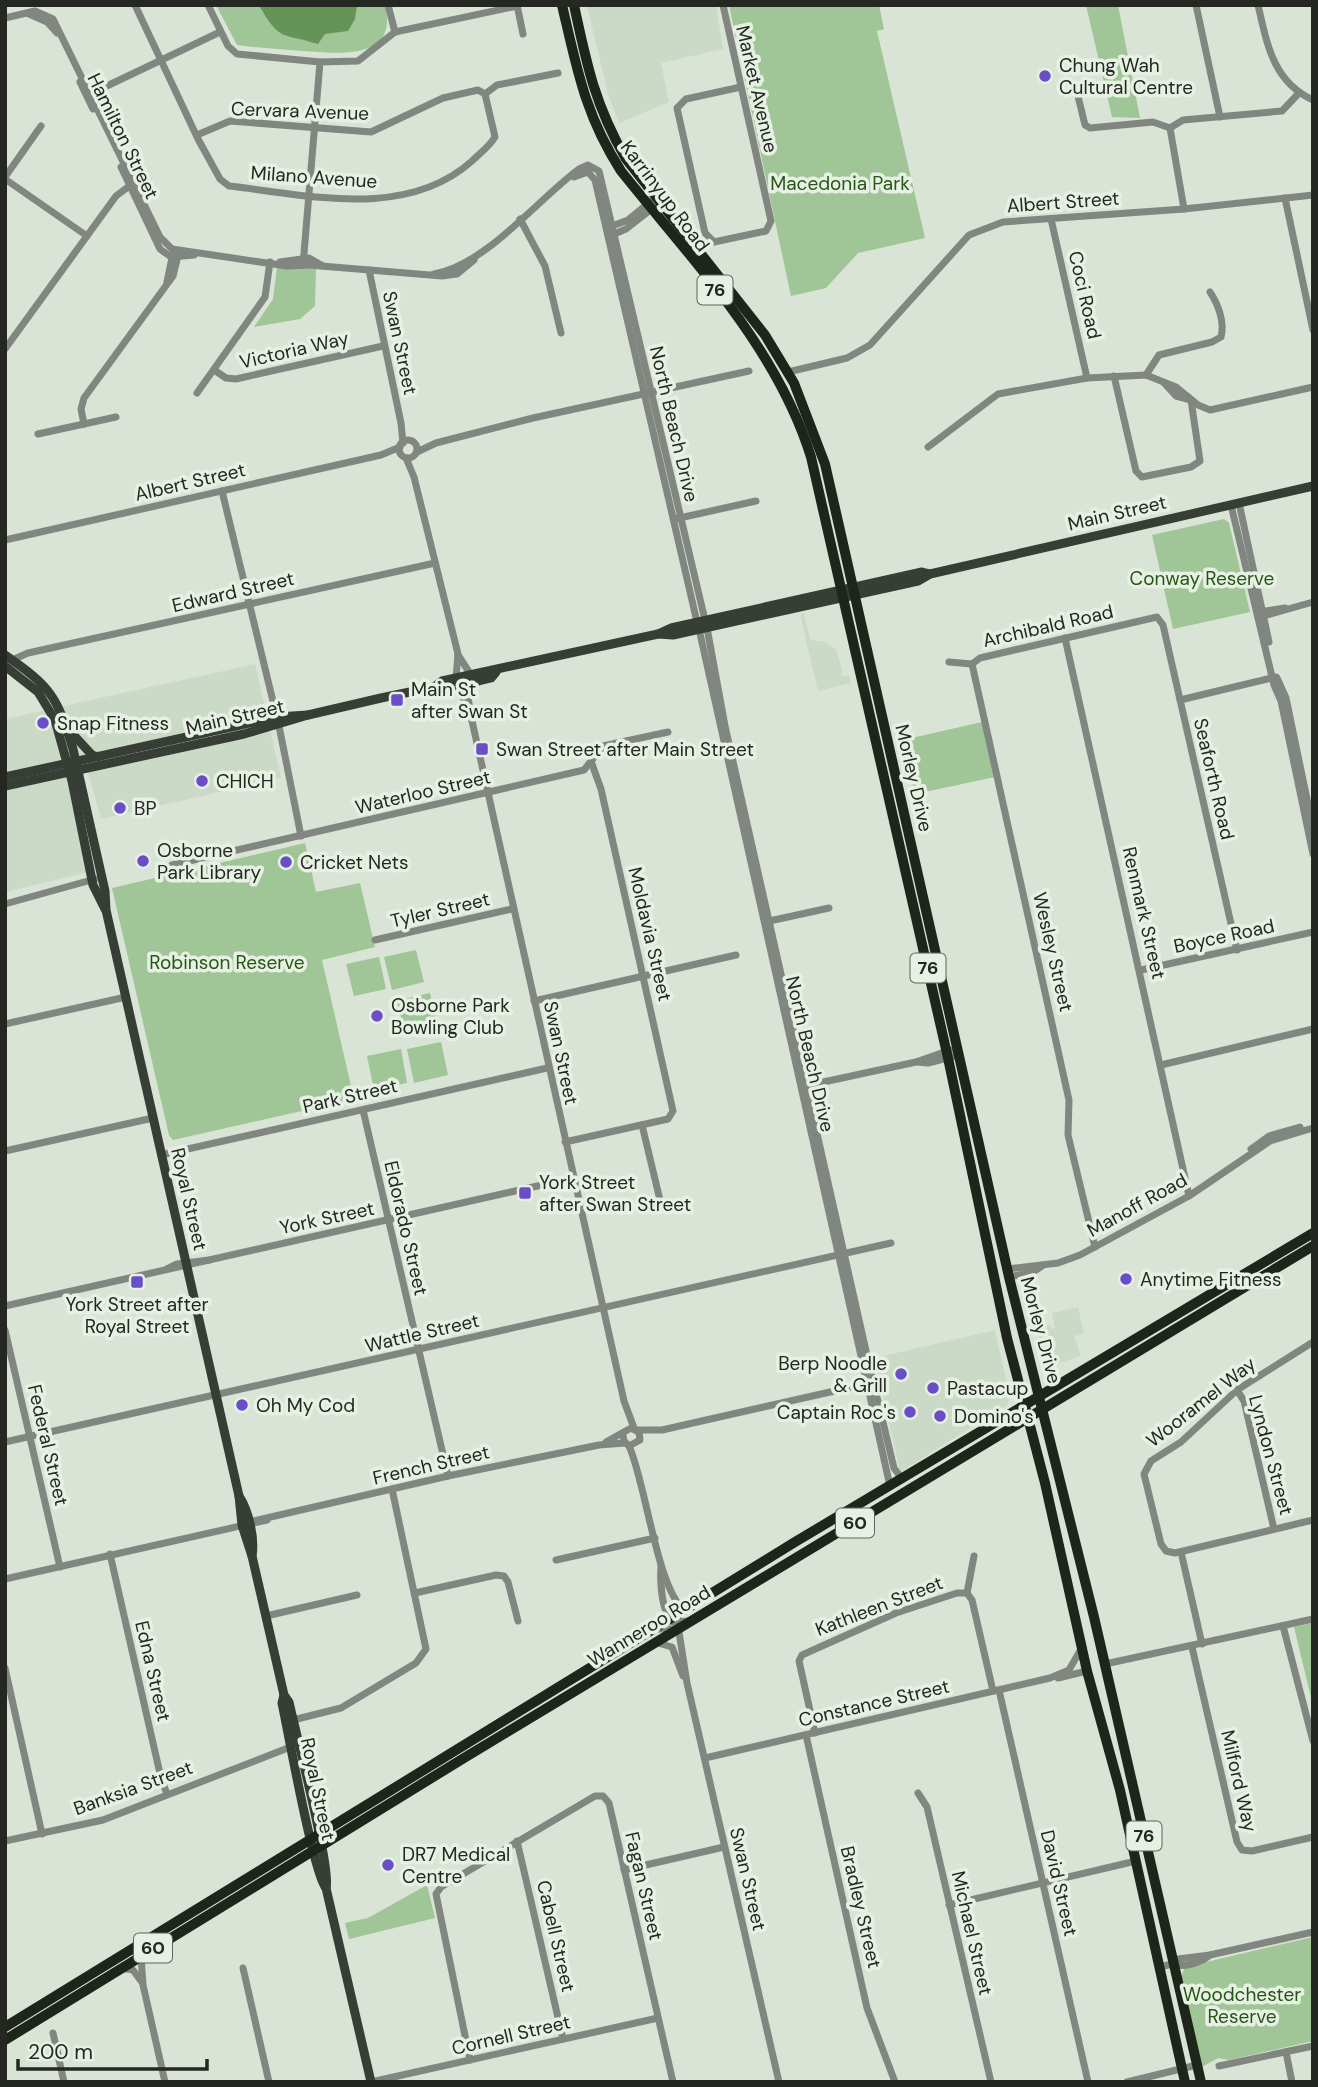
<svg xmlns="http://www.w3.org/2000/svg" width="1318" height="2087" viewBox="0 0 1318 2087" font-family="'DM Sans',sans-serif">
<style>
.built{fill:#cbdac7}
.green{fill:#a0c596}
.water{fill:#649456}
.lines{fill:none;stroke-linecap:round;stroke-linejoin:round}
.minor{stroke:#818680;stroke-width:7}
.major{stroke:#373e35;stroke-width:9}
.highway{stroke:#1e261c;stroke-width:10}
.poi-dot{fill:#694ec7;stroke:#e6f0e3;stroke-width:2.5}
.labels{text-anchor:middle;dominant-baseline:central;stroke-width:7;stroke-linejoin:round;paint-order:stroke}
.shield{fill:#e6f0e3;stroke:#5e635c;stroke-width:2}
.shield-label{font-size:18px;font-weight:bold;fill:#242722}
.poi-label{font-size:19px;fill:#242722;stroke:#e6f0e3;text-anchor:start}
.street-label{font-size:19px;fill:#242722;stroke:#e6f0e3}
.park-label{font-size:19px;fill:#265616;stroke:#e6f0e3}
</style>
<rect width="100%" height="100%" fill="#d9e3d6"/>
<!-- built -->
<g class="built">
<path d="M 587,5 L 716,5 L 723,49 L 661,63 L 669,102 L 619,123 L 608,94 Z"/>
<path d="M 804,613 L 810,640 L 826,642 L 837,651 L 843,676 L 849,675 L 851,683 L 818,691 L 800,614 Z"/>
<path d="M 255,664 L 281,778 L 101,819 L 88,772 L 68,776 L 89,872 L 5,892 L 5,719 Z"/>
<path d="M 1078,1307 L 1084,1334 L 1074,1336 L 1081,1356 L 1047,1367 L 1038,1328 L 1050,1325 L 1051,1329 L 1055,1328 L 1052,1313 Z"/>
<path d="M 995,1330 L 1010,1398 L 1007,1405 L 900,1472 L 875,1358 Z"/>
</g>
<!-- green -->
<g class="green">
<path d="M 216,5 L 385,5 C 399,62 337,53 302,51 C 280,49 259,48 237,45 Z"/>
<path d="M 729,5 L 879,5 L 884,29 L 877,31 L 925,238 L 858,253 L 826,288 L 791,296 Z"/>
<path d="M 1086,5 L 1118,5 L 1140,118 L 1112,117 Z"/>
<path d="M 277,267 L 316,269 L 315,306 L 300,319 L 254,327 L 273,299 Z"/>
<path d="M 1224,519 L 1229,523 L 1250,612 L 1173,629 L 1152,535 Z"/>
<path d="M 982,722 L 995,777 L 915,794 L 903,740 Z"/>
<path d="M 305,843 L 316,892 L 360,883 L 375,947 L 322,960 L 351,1086 L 351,1100 L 173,1140 L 169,1135 L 112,888 Z"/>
<path d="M 416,950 L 424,982 L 392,990 L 384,957 Z"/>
<path d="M 379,957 L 386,989 L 354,996 L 346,964 Z"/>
<path d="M 430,993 L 437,1026 L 405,1034 L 397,1001 Z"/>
<path d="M 441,1042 L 448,1075 L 414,1083 L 407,1049 Z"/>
<path d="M 401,1049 L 407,1083 L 374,1090 L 367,1056 Z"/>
<path d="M 1313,1623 L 1313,1706 L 1294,1627 Z"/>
<path d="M 427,1885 L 435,1918 L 349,1939 L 345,1923 L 368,1918 Z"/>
<path d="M 1313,1937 L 1313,2041 L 1229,2060 L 1218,2058 L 1202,2067 L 1181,1977 L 1185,1967 Z"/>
</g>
<!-- water -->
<path class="water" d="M 259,5 L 357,5 L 355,19 L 348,31 L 325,34 L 318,44 C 284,33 280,43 259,5 Z"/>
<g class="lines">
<!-- minor -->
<g class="minor">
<path d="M 135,5 L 198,139 L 220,179 L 229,186 C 309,195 406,220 472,161 C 480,153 489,147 495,137 L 485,94"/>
<path d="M 208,5 L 228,46 L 237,54 L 320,62 L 358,61 L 395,32"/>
<path d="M 388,5 L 395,32"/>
<path d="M 517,5 L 523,34"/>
<path d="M 723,5 L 771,221 L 766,231 L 714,242 L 705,233 L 677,108 L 686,99 L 741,87"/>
<path d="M 1196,5 L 1220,117"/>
<path d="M 1258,5 C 1267,44 1273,82 1313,100"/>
<path d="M 29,14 L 47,22 L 57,33"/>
<path d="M 5,18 L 35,11 L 53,19 L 160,237 L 172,249 L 287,266 L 309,265 L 442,276 L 457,274 L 474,260"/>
<path d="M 395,32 L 517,6"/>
<path d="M 80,82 L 93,109"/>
<path d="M 1076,88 L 1085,125 L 1090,128 L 1153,122 L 1170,128"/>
<path d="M 485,94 L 497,85 L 558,73"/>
<path d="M 88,95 L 220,32"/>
<path d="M 1170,128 L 1183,120 L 1282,111 L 1299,93"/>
<path d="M 1170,128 L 1184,209"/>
<path d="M 197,135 L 230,121 L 371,132 L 443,98 L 478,90 L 485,94"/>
<path d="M 121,167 L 160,249 L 171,257 L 194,255"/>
<path d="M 5,177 L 41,126"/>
<path d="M 574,177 L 588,172 L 595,180 L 697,622"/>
<path d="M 5,179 L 87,236"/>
<path d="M 1285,198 L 1313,330"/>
<path d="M 520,219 L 545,266 L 561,333"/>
<path d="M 1051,219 L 1087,378"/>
<path d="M 607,228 L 628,220 L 650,202"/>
<path d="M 612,235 L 626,229 L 654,207"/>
<path d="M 280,262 L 309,258 L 323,266"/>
<path d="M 303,265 L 320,62"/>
<path d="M 369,270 L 401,423 L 403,443"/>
<path d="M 434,274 C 486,265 537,200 579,169 L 588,165 L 599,171 L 705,620"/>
<path d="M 167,282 L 173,253"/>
<path d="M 5,349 L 116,196 L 132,184"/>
<path d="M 214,370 L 226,378 L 236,379 L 383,346"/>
<path d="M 788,372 L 847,358 L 870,345 L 969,235 L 1003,222 L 1184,209 L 1313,195"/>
<path d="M 1146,375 L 1159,355 L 1212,342 L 1221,337 C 1225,322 1218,304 1210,292"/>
<path d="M 1114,376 L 1136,471 L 1142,477 L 1191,467 L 1200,461 L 1191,400"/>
<path d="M 1164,383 L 1176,396 L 1191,400"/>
<path d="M 197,393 L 265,297 L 270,262"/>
<path d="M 84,424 L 81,409 L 84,398 L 173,276 L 178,256"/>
<path d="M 38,434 L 116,417"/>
<circle cx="408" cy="449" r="9"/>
<path d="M 928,447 L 998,394 L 1087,378 L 1146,375 L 1176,387 L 1198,405 L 1210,410 L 1313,387"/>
<path d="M 417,452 L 436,443 L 533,418 L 749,371"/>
<path d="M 406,458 L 414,477 L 458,654 L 456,678"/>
<path d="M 222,491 L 279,726 L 301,836"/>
<path d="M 1239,503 L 1269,642"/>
<path d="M 1231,505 L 1274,685 L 1281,701 L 1313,854"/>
<path d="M 675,519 L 756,501"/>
<path d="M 5,540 L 381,455 L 400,447"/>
<path d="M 1259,612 L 1285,608"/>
<path d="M 1260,617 L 1313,602"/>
<path d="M 707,628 L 725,726 L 869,1364 L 894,1468 L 902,1479"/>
<path d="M 699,629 L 890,1486"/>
<path d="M 1065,638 L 1189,1196"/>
<path d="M 458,655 L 471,675"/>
<path d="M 12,660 L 28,653 L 435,563"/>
<path d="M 949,662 L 972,664 L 980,658 L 1157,617 L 1163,625 L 1237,950"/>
<path d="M 972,664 L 1069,1100 L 1068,1135 L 1095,1247"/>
<path d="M 1277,678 L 1286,698 L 1313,828"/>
<path d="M 466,680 L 470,712 L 624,1401 L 634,1428"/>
<path d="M 457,686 L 468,707"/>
<path d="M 1180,700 L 1276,677"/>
<path d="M 172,865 L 584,770 L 603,746 L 668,732"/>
<path d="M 5,904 L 95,879"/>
<path d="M 765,922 L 829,908"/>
<path d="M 375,940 L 512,909"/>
<path d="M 1141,970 L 1313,932"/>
<path d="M 534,1001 L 736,955"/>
<path d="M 5,1024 L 126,997"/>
<path d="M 917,1062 L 928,1063 L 959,1055"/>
<path d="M 1161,1065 L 1313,1029"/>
<path d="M 805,1086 L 916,1062 L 950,1050"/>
<path d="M 363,1110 L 448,1476"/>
<path d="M 642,1125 L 660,1200"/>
<path d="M 565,1142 L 668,1119 L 673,1111 L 601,789 L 592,764"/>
<path d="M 1251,1149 L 1269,1136 L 1300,1127"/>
<path d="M 5,1151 L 153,1118"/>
<path d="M 161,1155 L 547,1068"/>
<path d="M 167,1269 L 177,1264 L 210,1260"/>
<path d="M 1007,1269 L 1058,1263 L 1080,1255 L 1189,1196 L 1270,1141 L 1313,1128"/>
<path d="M 1009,1277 L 1033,1272 L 1042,1266"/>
<path d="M 5,1306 L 573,1178"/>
<path d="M 5,1330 L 60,1567"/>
<path d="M 1313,1342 L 1237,1390 L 1181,1442 L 1151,1461 L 1144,1474 L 1161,1544 L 1166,1551 L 1175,1553 L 1313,1520"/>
<path d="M 1237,1390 L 1244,1401 L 1274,1529"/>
<path d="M 638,1430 L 662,1430 L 870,1383"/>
<path d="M 5,1442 L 891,1243"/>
<path d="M 606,1442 L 631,1428 L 639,1432 L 640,1440 L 629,1446 L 624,1441 L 623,1435"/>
<path d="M 629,1446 C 646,1483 657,1590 685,1611"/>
<path d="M 245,1523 L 448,1476 L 599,1445 L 625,1443"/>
<path d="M 1181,1552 L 1202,1644"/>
<path d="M 110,1554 L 161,1778 L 167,1794"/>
<path d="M 556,1560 L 655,1538"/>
<path d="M 661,1566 C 660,1581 661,1612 673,1622 L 689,1621"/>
<path d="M 5,1579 L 267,1520"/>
<path d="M 415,1593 L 496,1575 L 504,1576 L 508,1582 L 518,1621"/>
<path d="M 967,1593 L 974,1556"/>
<path d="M 266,1616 L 357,1595"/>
<path d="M 1283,1626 L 1313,1741"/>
<path d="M 657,1629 L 674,1629 L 679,1632 L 687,1683 L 779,2082"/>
<path d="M 658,1643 L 672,1647 L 683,1676"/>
<path d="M 1192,1647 L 1237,1842 L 1242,1850 L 1252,1851 L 1313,1837"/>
<path d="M 1105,1664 L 1313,1619"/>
<path d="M 5,1668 L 42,1834"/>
<path d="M 1058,1678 L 1087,1671"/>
<path d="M 999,1690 L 1088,2082"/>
<path d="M 289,1721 L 341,1708 L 416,1663 L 426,1649 L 392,1489"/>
<path d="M 815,1733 L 799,1661 L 802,1655 L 896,1613 L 957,1593 L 967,1593 L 972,1600 L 993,1691"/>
<path d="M 806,1735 L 867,2008 L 895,2082"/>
<path d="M 705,1758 L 1050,1678 L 1069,1670 L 1081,1649"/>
<path d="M 918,1793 L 927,1807 L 991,2082"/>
<path d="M 5,1841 L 103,1820 L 293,1746"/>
<path d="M 517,1841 L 563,2039"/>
<path d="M 624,1870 L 724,1847"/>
<path d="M 949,1905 L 1136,1861"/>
<path d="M 141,1956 L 143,1985 L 165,2082"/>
<path d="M 1172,1964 C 1184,1968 1201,1963 1210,1955"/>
<path d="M 1160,1967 L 1172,1964 L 1178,1959 L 1210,1955 L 1313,1932"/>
<path d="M 121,1968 L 133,1970 L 141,1981"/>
<path d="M 243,1968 L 269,2082"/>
<path d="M 53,2033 L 64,2082"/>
<path d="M 1286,2052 L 1292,2082"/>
<path d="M 470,2060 L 436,1894 L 441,1887 L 595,1796 L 603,1796 L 609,1803 L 673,2082"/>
<path d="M 1219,2066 L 1313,2046"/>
<path d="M 371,2082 L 658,2018"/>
<path d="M 1127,2082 L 1197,2065"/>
</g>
<!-- major -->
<g class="major">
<path d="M 658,634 L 673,635 L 918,581 L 930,574 L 1313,486"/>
<path d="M 5,655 C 51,687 57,696 73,749 L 105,891 L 106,910 L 239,1496 C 249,1511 255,1539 252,1556"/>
<path d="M 5,666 L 38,692 L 55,720 L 72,781 L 93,885 L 105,909"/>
<path d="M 434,687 L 442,681 L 658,634 L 671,628 L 922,572 L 930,574"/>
<path d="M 68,729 L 92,755 L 98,757"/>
<path d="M 5,777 L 277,717 L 308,715"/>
<path d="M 5,786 L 244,734 L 308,715 L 381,698 L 434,687 L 454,687 L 491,678 L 496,672"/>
<path d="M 239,1496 L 242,1525 L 252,1556 L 284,1695 L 289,1702 C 295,1730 332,1871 326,1888"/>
<path d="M 284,1695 L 282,1703 C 288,1731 314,1876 326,1888 L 371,2082"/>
</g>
<!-- highway -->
<g class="highway">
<path d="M 562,5 C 577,69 585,115 621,171 C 692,260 777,347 811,457 L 948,1058 L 1007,1338 L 1045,1483 L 1087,1671 L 1120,1790 L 1185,2082"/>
<path d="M 574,5 C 587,66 595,105 626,159 L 765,335 L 794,383 L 825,464 L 1009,1277 L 1094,1617 L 1201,2082"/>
<path d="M 5,2027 L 795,1542 L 1313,1233"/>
<path d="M 5,2040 L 464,1758 L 1313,1246"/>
</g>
</g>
<!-- markers -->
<g class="poi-dot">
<circle cx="1045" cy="76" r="7"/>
<rect x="390" y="693" width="14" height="14" rx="3.5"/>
<circle cx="43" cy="723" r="7"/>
<rect x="475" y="742" width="14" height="14" rx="3.5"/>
<circle cx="202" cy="781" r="7"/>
<circle cx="120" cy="808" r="7"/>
<circle cx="143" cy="861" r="7"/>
<circle cx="286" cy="862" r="7"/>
<circle cx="377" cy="1016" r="7"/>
<rect x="518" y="1186" width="14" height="14" rx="3.5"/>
<circle cx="1126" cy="1279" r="7"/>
<rect x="130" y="1275" width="14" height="14" rx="3.5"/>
<circle cx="901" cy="1374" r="7"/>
<circle cx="933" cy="1388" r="7"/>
<circle cx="242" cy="1405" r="7"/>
<circle cx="910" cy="1412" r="7"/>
<circle cx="940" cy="1416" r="7"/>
<circle cx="388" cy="1865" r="7"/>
</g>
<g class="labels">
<!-- shield labels -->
<g class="shield">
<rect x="697.5" y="275.5" width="35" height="29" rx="5"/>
<rect x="910.5" y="953.5" width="35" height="29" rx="5"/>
<rect x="836" y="1508.5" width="38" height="29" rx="5"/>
<rect x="1126.5" y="1821.5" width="35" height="29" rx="5"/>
<rect x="134" y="1933.5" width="38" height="29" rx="5"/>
</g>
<g class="shield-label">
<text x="715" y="290">76</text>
<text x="928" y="968">76</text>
<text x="855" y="1523">60</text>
<text x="1144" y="1836">76</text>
<text x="153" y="1948">60</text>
</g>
<!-- poi labels -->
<g class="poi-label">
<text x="1059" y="65">Chung Wah<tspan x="1059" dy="22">Cultural Centre</tspan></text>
<text x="411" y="689">Main St<tspan x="411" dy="22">after Swan St</tspan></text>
<text x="57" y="723">Snap Fitness</text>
<text x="496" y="749">Swan Street after Main Street</text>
<text x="216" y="781">CHICH</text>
<text x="134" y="808">BP</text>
<text x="157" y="850">Osborne<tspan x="157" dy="22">Park Library</tspan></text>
<text x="300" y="862">Cricket Nets</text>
<text x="391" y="1005">Osborne Park<tspan x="391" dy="22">Bowling Club</tspan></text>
<text x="539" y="1182">York Street<tspan x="539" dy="22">after Swan Street</tspan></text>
<text x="1140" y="1279">Anytime Fitness</text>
<text x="137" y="1304" text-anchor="middle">York Street after<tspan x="137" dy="22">Royal Street</tspan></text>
<text x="887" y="1363" text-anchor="end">Berp Noodle<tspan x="887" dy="22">&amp; Grill</tspan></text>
<text x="947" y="1388">Pastacup</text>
<text x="256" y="1405">Oh My Cod</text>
<text x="896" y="1412" text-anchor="end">Captain Roc's</text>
<text x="954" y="1416">Domino's</text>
<text x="402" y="1854">DR7 Medical<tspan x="402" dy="22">Centre</tspan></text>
</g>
<!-- street labels -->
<g class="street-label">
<text transform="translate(757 89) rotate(77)">Market Avenue</text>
<text transform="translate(300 111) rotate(2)">Cervara Avenue</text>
<text transform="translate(123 136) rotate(64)">Hamilton Street</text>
<text transform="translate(314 177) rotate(4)">Milano Avenue</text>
<text transform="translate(665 196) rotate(53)">Karrinyup Road</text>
<text transform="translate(1063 202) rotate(-4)">Albert Street</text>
<text transform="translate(1085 295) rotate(77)">Coci Road</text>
<text transform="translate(400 343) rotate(78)">Swan Street</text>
<text transform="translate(294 350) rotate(-13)">Victoria Way</text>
<text transform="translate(674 424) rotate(77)">North Beach Drive</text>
<text transform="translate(190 482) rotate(-13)">Albert Street</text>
<text transform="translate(1117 513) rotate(-13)">Main Street</text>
<text transform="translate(233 592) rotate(-13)">Edward Street</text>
<text transform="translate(1048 626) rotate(-13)">Archibald Road</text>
<text transform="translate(235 717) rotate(-13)">Main Street</text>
<text transform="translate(914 778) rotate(77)">Morley Drive</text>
<text transform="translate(1214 779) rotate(77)">Seaforth Road</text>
<text transform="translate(423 792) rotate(-13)">Waterloo Street</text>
<text transform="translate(440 910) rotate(-13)">Tyler Street</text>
<text transform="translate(1144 913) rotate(77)">Renmark Street</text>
<text transform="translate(650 934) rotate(77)">Moldavia Street</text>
<text transform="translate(1224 936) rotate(-12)">Boyce Road</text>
<text transform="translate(1053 952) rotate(77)">Wesley Street</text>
<text transform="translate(561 1053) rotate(78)">Swan Street</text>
<text transform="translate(810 1054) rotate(77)">North Beach Drive</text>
<text transform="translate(350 1096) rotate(-13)">Park Street</text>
<text transform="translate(189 1199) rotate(77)">Royal Street</text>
<text transform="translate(1137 1205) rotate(-29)">Manoff Road</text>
<text transform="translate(327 1218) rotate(-12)">York Street</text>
<text transform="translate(406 1228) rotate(77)">Eldorado Street</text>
<text transform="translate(1041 1330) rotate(75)">Morley Drive</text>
<text transform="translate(422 1333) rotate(-13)">Wattle Street</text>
<text transform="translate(1201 1402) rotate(-38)">Wooramel Way</text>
<text transform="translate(48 1445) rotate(77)">Federal Street</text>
<text transform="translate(1271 1455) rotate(75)">Lyndon Street</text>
<text transform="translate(431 1465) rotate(-13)">French Street</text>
<text transform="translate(879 1606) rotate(-21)">Kathleen Street</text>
<text transform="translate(649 1626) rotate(-31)">Wanneroo Road</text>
<text transform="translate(153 1671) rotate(77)">Edna Street</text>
<text transform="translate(874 1703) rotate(-13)">Constance Street</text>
<text transform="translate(1239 1781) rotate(77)">Milford Way</text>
<text transform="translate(133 1788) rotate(-20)">Banksia Street</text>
<text transform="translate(318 1789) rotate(78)">Royal Street</text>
<text transform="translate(748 1879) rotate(77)">Swan Street</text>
<text transform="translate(1059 1883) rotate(77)">David Street</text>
<text transform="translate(644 1886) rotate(77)">Fagan Street</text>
<text transform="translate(861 1907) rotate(77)">Bradley Street</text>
<text transform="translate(972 1933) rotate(77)">Michael Street</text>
<text transform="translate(556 1936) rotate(77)">Cabell Street</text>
<text transform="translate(511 2035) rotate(-13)">Cornell Street</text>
</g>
<!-- park labels -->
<g class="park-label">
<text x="840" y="183">Macedonia Park</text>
<text x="1202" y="578">Conway Reserve</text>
<text x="227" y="962">Robinson Reserve</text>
<text x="1242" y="1994">Woodchester<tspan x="1242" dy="22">Reserve</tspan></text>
</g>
</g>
<!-- border -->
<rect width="1318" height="2087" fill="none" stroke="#242722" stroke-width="14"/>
<!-- scale -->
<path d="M18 2059v10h189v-10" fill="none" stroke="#242722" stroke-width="3.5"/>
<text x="28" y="2059" font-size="21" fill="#242722" stroke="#e6f0e3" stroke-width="5" paint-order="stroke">200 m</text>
</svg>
